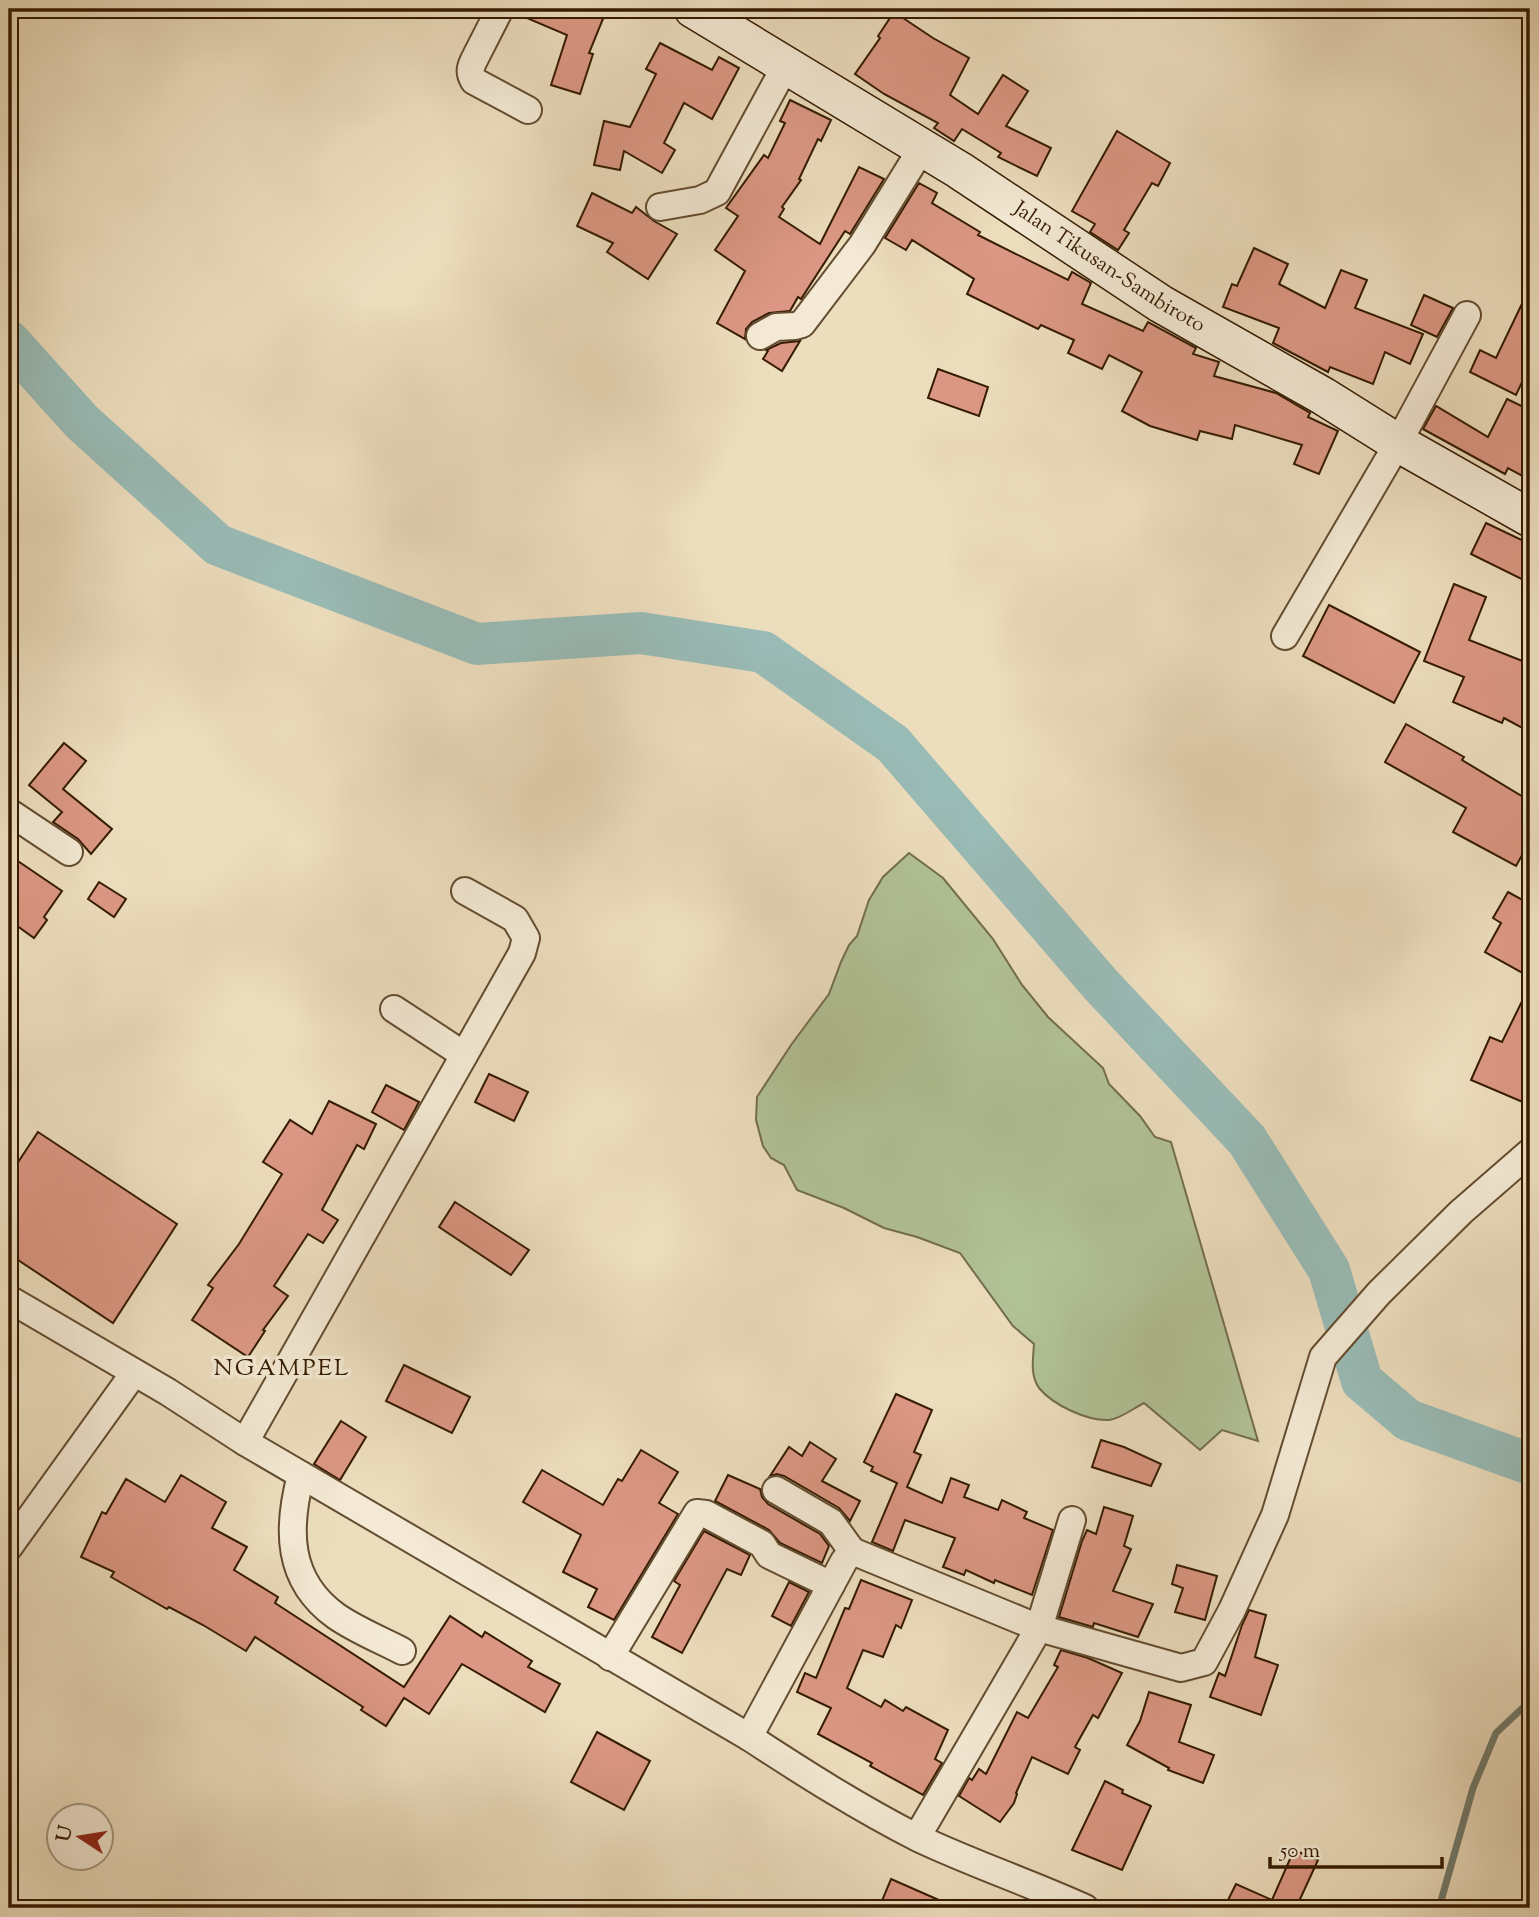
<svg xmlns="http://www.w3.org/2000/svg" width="1539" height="1917" viewBox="0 0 1539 1917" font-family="'Sorts Mill Goudy',serif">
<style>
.green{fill:#b1c296;stroke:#736e4b;stroke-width:2}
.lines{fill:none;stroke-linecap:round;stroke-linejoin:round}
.stream{stroke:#717b6d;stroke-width:7}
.river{stroke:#99bbb6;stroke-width:42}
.building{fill:#db9783;stroke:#351b00;stroke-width:2}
.street-casing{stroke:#634c2f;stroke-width:30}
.secondary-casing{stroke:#351b00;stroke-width:40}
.street{stroke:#f3e9d4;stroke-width:26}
.secondary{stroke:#f3e9d4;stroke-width:37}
.labels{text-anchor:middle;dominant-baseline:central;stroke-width:7;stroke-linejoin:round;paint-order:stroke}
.street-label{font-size:21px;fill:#351b00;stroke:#f3e9d4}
.quarter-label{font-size:24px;letter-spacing:2px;fill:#351b00;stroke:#f3e9d4}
</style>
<rect width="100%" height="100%" fill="#ecddbd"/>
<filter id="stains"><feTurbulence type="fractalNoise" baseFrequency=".00286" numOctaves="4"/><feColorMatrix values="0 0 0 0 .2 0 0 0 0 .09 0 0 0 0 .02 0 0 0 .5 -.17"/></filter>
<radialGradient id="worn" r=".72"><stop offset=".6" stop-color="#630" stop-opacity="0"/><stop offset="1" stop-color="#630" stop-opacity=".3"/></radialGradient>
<!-- green -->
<path class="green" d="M 909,853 L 943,878 L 993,939 L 1022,985 L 1048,1017 L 1103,1068 L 1109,1084 L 1140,1116 L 1155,1137 L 1171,1142 L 1258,1441 L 1222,1430 L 1200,1450 L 1144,1403 C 1134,1408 1120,1419 1109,1420 C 1087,1421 1053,1405 1039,1388 C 1030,1375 1033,1359 1034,1344 L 1013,1326 L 960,1253 L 917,1237 L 884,1228 L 844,1208 L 797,1190 L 784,1165 L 771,1158 L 763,1146 L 756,1120 L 757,1097 L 791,1045 L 829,994 L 841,962 L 849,945 L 857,936 L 869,900 L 883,877 Z"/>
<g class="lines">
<!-- stream -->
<path class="stream" d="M 1439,1908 L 1473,1788 L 1496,1733 L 1530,1701"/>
<!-- river -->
<path class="river" d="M 9,341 L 82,422 L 218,545 L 477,644 L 641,633 L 763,652 L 893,744 L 1101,985 L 1247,1140 L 1329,1270 L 1362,1381 L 1408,1420 L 1530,1464"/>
</g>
<!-- building -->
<g class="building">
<path d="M 516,9 L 607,9 L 589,53 L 593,54 L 580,94 L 551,85 L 567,35 L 515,13 Z"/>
<path d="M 894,12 L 933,38 L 969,58 L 950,95 L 978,114 L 1003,75 L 1028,91 L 1006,126 L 1051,148 L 1037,176 L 998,157 L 1001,153 L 962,129 L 954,141 L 934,128 L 938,123 L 884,94 L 855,74 L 880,38 L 878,36 Z"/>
<path d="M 660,43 L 712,70 L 719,57 L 739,68 L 712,119 L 684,103 L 664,143 L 675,150 L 662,173 L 624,151 L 620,170 L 594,165 L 604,121 L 630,127 L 656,74 L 646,69 Z"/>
<path d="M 790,100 L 831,120 L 821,141 L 818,139 L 799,179 L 801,180 L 782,207 L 784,209 L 779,217 L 820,244 L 859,167 L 884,179 L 850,234 L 845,231 L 801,299 L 798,297 L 790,311 L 769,313 L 752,322 L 746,329 L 745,339 L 717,323 L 745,271 L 715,250 L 738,216 L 726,208 L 764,155 L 768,158 L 785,123 L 780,121 Z"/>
<path d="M 1117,131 L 1170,163 L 1158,186 L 1152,183 L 1124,230 L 1129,233 L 1118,250 L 1090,232 L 1095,224 L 1072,211 Z"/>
<path d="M 919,183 L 937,193 L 932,203 L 980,232 L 978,235 L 1068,280 L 1072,272 L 1091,283 L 1082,304 L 1143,331 L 1148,322 L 1196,348 L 1193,354 L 1219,362 L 1214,376 L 1276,393 L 1310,413 L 1308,417 L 1338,431 L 1319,474 L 1294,464 L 1302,445 L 1235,425 L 1232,439 L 1200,431 L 1197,440 L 1150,426 L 1122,411 L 1142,372 L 1109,355 L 1102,369 L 1068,353 L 1074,340 L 1041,325 L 1038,329 L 967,294 L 974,279 L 912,240 L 906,250 L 885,238 Z"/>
<path d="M 592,193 L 632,213 L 636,207 L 654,221 L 677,234 L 648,279 L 607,252 L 613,243 L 577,226 Z"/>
<path d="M 1254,248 L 1288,264 L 1279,284 L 1325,308 L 1341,270 L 1367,280 L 1355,308 L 1423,334 L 1410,364 L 1385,352 L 1373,384 L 1330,367 L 1328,372 L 1273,343 L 1279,328 L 1223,307 L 1232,284 L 1237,286 Z"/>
<path d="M 1530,287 L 1530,365 L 1516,395 L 1470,372 L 1480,350 L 1496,358 Z"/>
<path d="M 1424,295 L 1453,308 L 1437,337 L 1411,325 Z"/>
<path d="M 800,341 L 782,371 L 763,359 L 768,351 L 766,350 L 781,343 Z"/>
<path d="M 938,369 L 988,387 L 979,416 L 928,398 Z"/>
<path d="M 1507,399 L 1530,410 L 1530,425 L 1524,437 L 1530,441 L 1530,480 L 1508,468 L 1505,474 L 1423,429 L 1436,406 L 1488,437 Z"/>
<path d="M 1486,523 L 1530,544 L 1530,583 L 1471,554 Z"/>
<path d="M 1454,584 L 1486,597 L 1469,640 L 1530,664 L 1530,732 L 1504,718 L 1502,723 L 1453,702 L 1464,677 L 1424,661 Z"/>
<path d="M 1329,605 L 1420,652 L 1394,703 L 1303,656 Z"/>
<path d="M 1406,724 L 1464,757 L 1462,760 L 1530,801 L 1530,841 L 1516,866 L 1453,832 L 1466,808 L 1385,762 Z"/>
<path d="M 64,743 L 86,761 L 63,789 L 112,829 L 91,854 L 78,839 L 53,822 L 62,812 L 29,785 Z"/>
<path d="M 9,855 L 62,891 L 44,917 L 47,920 L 34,938 L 9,920 Z"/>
<path d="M 99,882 L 126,899 L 114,917 L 88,899 Z"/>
<path d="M 1508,892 L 1530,904 L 1530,977 L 1485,952 L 1501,923 L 1493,918 Z"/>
<path d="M 1530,985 L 1530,1105 L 1471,1080 L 1490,1037 L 1502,1042 Z"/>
<path d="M 489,1074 L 528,1092 L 514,1121 L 475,1102 Z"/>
<path d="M 386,1085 L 419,1102 L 404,1130 L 372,1112 Z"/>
<path d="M 329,1101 L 376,1124 L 364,1149 L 357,1145 L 322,1210 L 338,1220 L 323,1243 L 308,1234 L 274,1286 L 288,1296 L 263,1330 L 265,1331 L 248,1357 L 192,1320 L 213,1288 L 208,1285 L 239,1244 L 282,1174 L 263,1162 L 290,1120 L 312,1134 Z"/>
<path d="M 38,1132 L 177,1224 L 113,1323 L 9,1254 L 9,1176 Z"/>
<path d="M 455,1202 L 529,1250 L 511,1275 L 439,1227 Z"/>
<path d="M 404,1365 L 470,1397 L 452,1433 L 386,1401 Z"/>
<path d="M 896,1394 L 932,1410 L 914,1452 L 921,1455 L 907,1487 L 942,1503 L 951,1478 L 969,1485 L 964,1497 L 998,1510 L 1002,1500 L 1027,1512 L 1024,1518 L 1053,1530 L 1032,1595 L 995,1580 L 994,1583 L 966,1570 L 964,1575 L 943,1567 L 955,1538 L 905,1520 L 893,1551 L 872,1542 L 897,1483 L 871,1471 L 873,1467 L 864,1462 Z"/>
<path d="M 341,1421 L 366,1437 L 340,1480 L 314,1464 Z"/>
<path d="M 1101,1440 L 1124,1447 L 1161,1464 L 1151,1486 L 1092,1467 Z"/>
<path d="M 810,1442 L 836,1459 L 822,1481 L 860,1501 L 850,1521 L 839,1508 L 784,1476 L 777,1474 L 770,1476 L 789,1447 L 802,1456 Z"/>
<path d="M 641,1450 L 678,1472 L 659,1503 L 678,1514 L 614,1620 L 588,1607 L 597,1589 L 563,1572 L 581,1535 L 523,1502 L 542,1470 L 603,1505 L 618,1479 L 622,1481 Z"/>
<path d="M 181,1475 L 226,1502 L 212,1528 L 247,1547 L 234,1570 L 278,1597 L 275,1603 L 404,1687 L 450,1616 L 482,1637 L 485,1632 L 532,1661 L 528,1667 L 560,1684 L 545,1712 L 462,1664 L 429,1714 L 404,1698 L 386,1726 L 361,1710 L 363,1707 L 255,1637 L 246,1651 L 203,1625 L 169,1607 L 167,1609 L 111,1577 L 114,1572 L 81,1557 L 102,1512 L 106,1514 L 126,1479 L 165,1502 Z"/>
<path d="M 728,1475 L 760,1489 L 762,1497 L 768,1504 L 820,1534 L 829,1546 L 822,1563 L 780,1543 L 769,1530 L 715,1501 Z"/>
<path d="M 1104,1507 L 1133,1516 L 1124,1546 L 1131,1549 L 1113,1591 L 1153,1604 L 1138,1637 L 1094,1623 L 1093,1627 L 1059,1617 L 1082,1541 L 1087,1530 L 1096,1534 Z"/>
<path d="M 704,1531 L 750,1555 L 741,1575 L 727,1569 L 682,1653 L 652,1637 L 680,1585 L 674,1581 Z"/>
<path d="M 1177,1565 L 1217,1576 L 1205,1620 L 1175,1612 L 1183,1588 L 1172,1584 Z"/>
<path d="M 861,1580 L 912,1600 L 901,1628 L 896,1625 L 883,1657 L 863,1650 L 847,1688 L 881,1707 L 885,1700 L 903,1711 L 906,1707 L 948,1730 L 935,1759 L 942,1763 L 923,1795 L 870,1766 L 872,1763 L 818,1734 L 831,1708 L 797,1692 L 805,1673 L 816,1678 L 845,1608 L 849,1609 Z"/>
<path d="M 789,1582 L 809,1592 L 791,1626 L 772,1616 Z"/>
<path d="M 1249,1610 L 1266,1615 L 1255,1657 L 1278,1665 L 1261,1715 L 1210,1697 L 1219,1673 L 1225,1676 L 1242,1625 Z"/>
<path d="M 1061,1650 L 1088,1658 L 1122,1673 L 1098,1718 L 1093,1715 L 1075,1747 L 1080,1750 L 1068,1774 L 1032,1757 L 1016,1793 L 1017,1794 L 1014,1803 L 1000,1822 L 959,1796 L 969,1778 L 972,1780 L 979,1769 L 986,1774 L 1017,1712 L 1028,1718 L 1058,1667 L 1054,1665 Z"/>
<path d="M 1149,1692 L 1191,1705 L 1179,1742 L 1214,1755 L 1203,1783 L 1168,1770 L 1169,1768 L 1127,1745 L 1140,1721 Z"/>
<path d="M 597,1732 L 650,1761 L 624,1810 L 571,1782 Z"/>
<path d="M 1105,1781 L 1123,1790 L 1122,1793 L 1151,1806 L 1122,1870 L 1072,1850 Z"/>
<path d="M 1294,1850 L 1318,1860 L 1296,1908 L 1224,1908 L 1236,1884 L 1272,1900 Z"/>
<path d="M 891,1879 L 957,1908 L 879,1908 Z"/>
</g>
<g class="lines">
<!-- street casing -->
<g class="street-casing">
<g id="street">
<path d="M 500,9 L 474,60 C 470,68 469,73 474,81 L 528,110"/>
<path d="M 660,207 L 700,200 L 717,192 L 786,65"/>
<path d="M 760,336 L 776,327 L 795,326 L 802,324 L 862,245 L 922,148"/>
<path d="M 1285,636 L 1398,443 L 1467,315"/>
<path d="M 9,812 L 69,852"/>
<path d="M 394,1009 L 464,1055"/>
<path d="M 9,1299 L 168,1392 L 245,1442 L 749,1737 C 804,1773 859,1808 918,1838 C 973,1864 1030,1883 1085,1908"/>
<path d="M 245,1442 L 522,953 L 526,938 L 515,919 L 465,891"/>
<path d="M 301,1475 C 287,1528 286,1580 336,1616 C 356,1630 381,1640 402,1651"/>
<path d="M 776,1490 L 831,1522 L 852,1551"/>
<path d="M 9,1547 L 134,1373"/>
<path d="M 610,1657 L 697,1513 L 706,1514 L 762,1544 L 769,1555 L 831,1585"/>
<path d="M 749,1737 L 844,1561 L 852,1551 L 1039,1628 L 1181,1668 L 1204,1662 L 1232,1610 L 1275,1515 L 1323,1357 L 1379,1293 L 1461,1212 L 1530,1152"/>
<path d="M 917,1837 L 1039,1628 L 1072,1520"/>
</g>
</g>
<!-- secondary casing -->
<g class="secondary-casing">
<g id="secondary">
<path id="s1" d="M 693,9 L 959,170 L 1161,304 L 1323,396 L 1398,443 L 1530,518"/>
</g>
</g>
<!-- street -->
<use href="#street" class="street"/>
<!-- secondary -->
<use href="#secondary" class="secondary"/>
</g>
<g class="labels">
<!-- street labels -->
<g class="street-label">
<text stroke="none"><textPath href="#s1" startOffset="490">Jalan Tikusan-Sambiroto</textPath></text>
</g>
<!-- quarter labels -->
<g class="quarter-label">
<text x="282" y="1369">NGAMPEL</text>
</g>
</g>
<!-- margin -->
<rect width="1539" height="1917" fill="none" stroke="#ecddbd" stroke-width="35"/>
<rect x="10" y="10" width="1518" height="1896" fill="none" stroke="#351b00" stroke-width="3.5"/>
<rect x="18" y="18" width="1504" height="1882" fill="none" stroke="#351b00" stroke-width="2"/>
<!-- north arrow -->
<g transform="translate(80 1837) rotate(282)"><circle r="33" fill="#f3e9d4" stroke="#a7977f" stroke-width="2"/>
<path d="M0-5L12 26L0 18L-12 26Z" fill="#8f2418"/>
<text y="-10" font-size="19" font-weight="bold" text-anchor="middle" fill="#351b00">U</text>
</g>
<!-- scale -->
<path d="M1270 1857v10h172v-10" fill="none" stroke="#351b00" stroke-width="3.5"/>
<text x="1280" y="1857" font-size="21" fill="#351b00" stroke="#f3e9d4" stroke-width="5" paint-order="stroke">50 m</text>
<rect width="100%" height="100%" filter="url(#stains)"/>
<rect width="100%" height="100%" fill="url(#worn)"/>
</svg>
